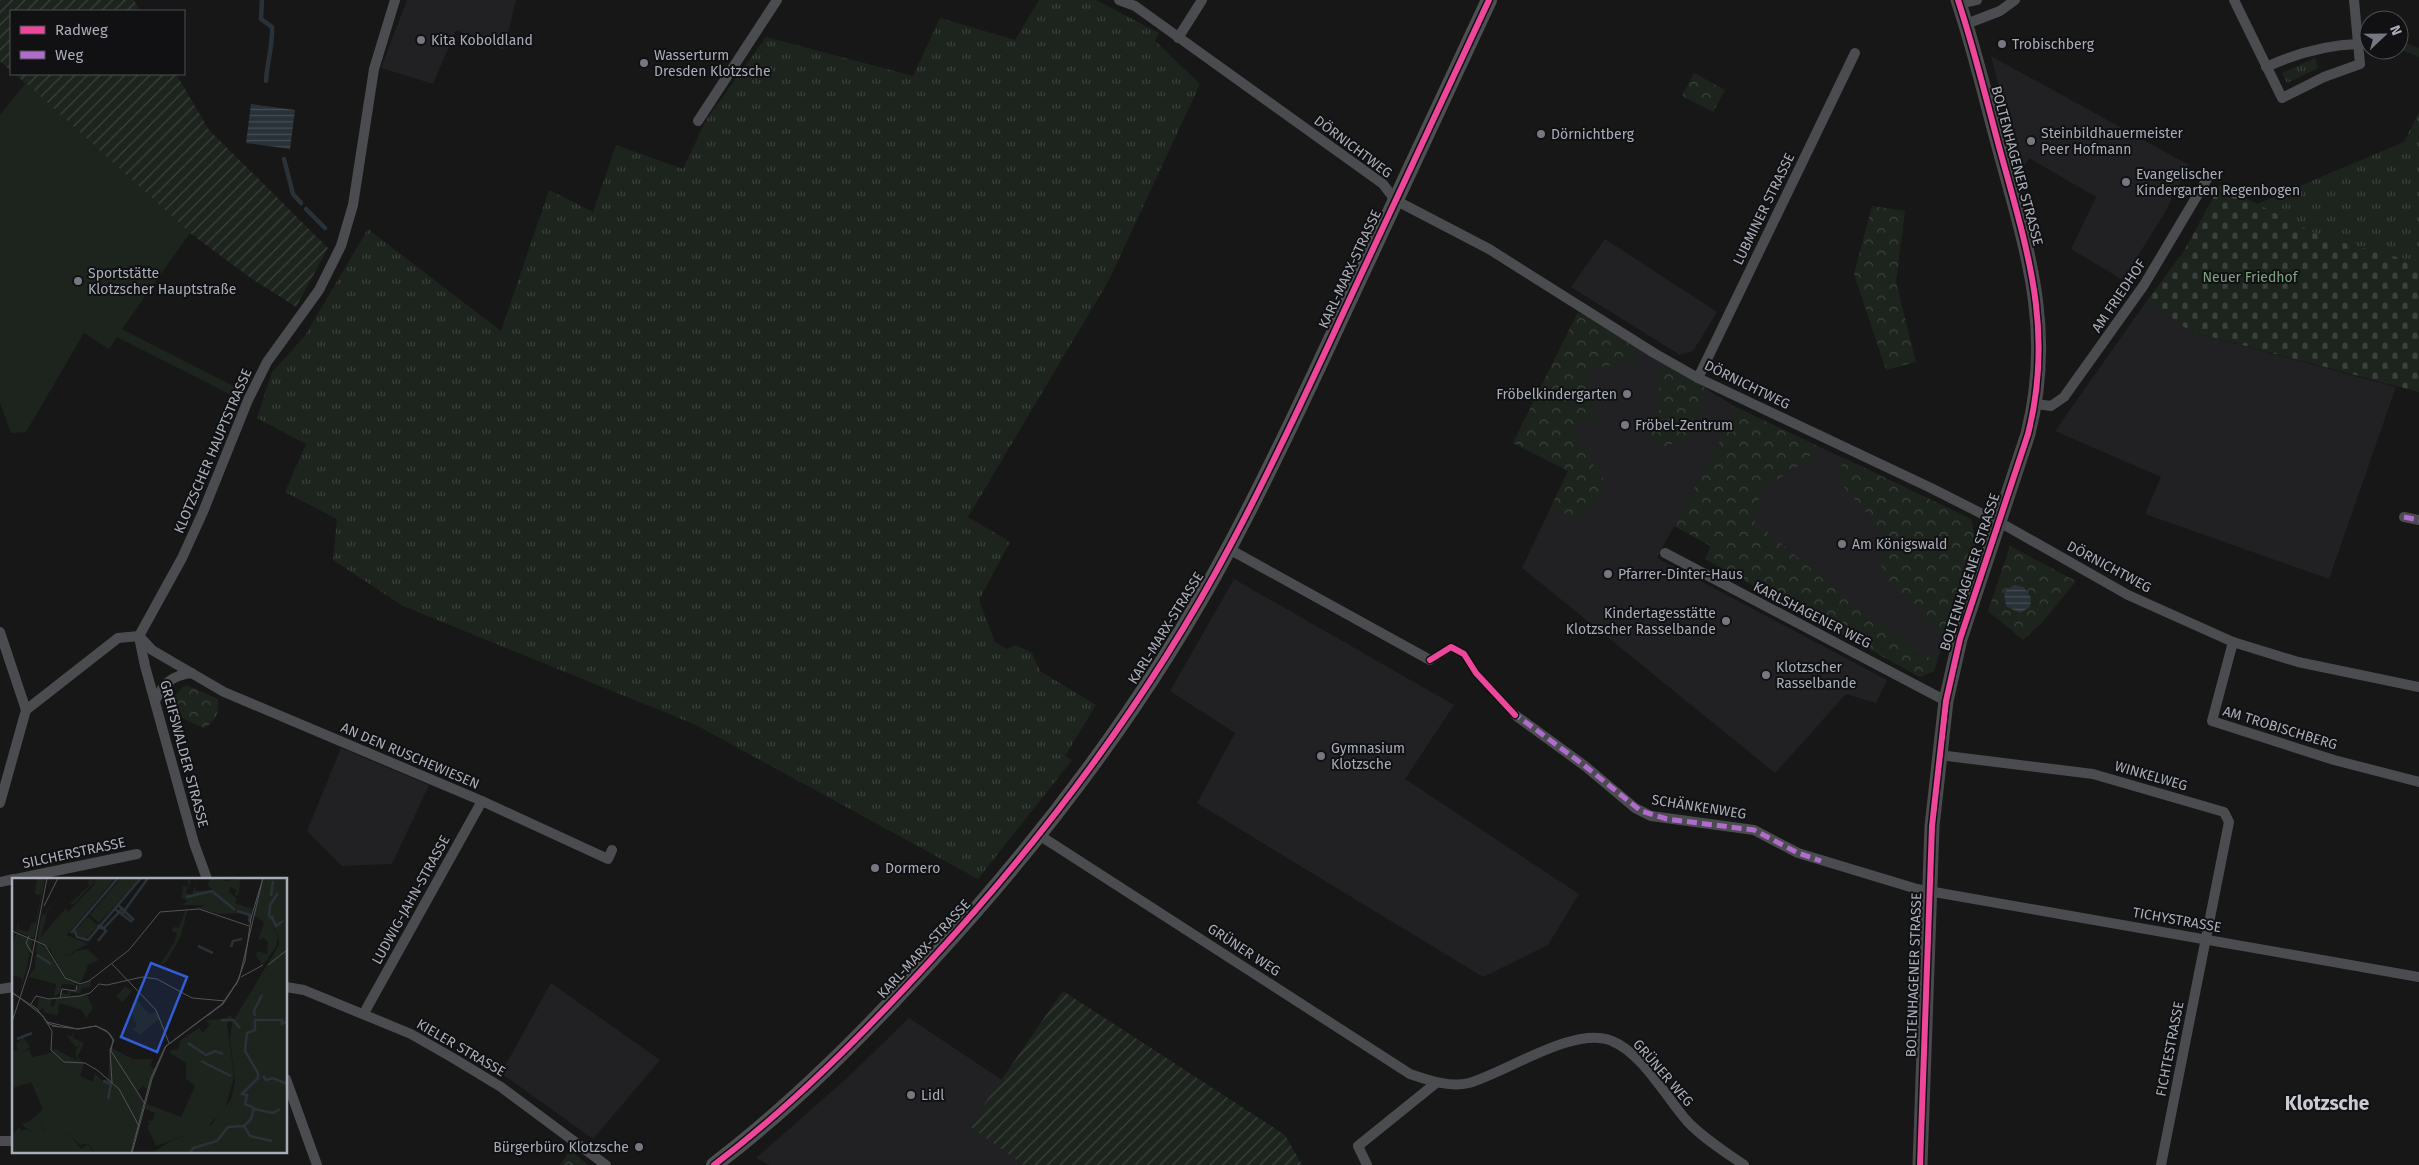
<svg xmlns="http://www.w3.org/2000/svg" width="2419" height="1165" viewBox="0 0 2419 1165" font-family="'Fira Sans',sans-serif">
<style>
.built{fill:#212123}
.grass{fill:url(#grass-tufts)}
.forest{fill:url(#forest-crowns)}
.cemetery{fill:url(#cemetery-stones)}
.garden{fill:url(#garden-furrows)}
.pitch{fill:#1d241e}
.water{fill:url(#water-rules)}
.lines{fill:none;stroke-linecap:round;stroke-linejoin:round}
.stream{stroke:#2a3239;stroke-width:4.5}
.street{stroke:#4b4c50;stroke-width:10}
.secondary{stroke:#4a4a4e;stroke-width:15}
.primary{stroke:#4d4f52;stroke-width:16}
.quiet{stroke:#b06ccc;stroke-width:5;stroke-dasharray:10 5;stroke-linecap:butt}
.cycleway-casing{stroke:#111113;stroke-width:9}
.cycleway{stroke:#ed469a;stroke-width:6}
.poi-dot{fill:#757880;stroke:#111113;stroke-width:2}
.labels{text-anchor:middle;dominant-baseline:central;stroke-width:4;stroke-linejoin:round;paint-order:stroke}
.poi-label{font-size:14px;fill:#a8adb8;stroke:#111113;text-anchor:start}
.street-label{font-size:14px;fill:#a8adb8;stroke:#111113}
.park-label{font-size:14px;fill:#7fa381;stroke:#111113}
.district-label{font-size:19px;font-weight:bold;fill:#c9ccd4;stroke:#111113}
.inset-river{fill:none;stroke:#2a3239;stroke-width:2.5}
.inset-road{fill:none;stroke:#515357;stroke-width:1}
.view{fill:#325cd3;fill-opacity:0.15;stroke:#325cd3;stroke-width:2.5}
.inset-edge{fill:none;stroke:#a8adb8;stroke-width:2.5}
</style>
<defs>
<pattern id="grass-tufts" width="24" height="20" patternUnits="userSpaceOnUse" patternTransform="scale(1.25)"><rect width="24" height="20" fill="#1d241e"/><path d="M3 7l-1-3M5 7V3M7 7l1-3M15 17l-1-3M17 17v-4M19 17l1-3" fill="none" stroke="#3b413d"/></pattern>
<pattern id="forest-crowns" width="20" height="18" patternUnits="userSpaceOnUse" patternTransform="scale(1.25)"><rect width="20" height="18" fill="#1d241e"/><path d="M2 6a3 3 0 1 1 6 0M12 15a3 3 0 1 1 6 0" fill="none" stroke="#3b413d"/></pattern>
<pattern id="cemetery-stones" width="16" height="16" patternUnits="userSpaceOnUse" patternTransform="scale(1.25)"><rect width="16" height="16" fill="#1d241e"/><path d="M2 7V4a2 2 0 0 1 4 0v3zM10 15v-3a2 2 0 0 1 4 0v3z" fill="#3b413d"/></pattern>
<pattern id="garden-furrows" width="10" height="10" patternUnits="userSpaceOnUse" patternTransform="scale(1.25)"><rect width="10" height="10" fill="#1d241e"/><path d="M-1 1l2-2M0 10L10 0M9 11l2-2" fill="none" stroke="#3b413d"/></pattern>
<pattern id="water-rules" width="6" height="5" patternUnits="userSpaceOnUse" patternTransform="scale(1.25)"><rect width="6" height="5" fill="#2a3239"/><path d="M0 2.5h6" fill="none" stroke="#464d54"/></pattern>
</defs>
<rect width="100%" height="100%" fill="#171717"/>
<!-- built -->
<g class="built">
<path d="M 407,0 L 516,0 L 504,50 L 456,30 L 433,84 L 381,68 Z"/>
<path d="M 1991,56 L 2189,165 L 2164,214 L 2123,280 L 2071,249 L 2096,197 L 2029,158 L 2021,171 Z"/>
<path d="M 1605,239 L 1717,312 L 1693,351 L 1680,355 L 1571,287 Z"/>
<path d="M 2146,302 L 2192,332 L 2396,387 L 2329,579 L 2145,514 L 2161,477 L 2055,431 Z"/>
<path d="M 1578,312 L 1738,408 L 1971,519 L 1976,542 L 1934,671 L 1920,677 L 1705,559 L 1711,546 L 1674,526 L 1657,558 L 1887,680 L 1876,703 L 1846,694 L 1775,773 L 1522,568 L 1568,471 L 1513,443 Z"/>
<path d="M 1234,579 L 1454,705 L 1405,779 L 1579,894 L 1548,945 L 1483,977 L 1197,803 L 1235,733 L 1170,691 Z"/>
<path d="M 341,748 L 429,785 L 392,864 L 342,866 L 307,831 Z"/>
<path d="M 551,983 L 660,1060 L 593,1139 L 501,1073 Z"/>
<path d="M 909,1018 L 1002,1080 L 970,1125 L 1026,1165 L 769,1165 L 756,1158 L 847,1078 Z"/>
</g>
<!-- grass -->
<g class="grass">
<path d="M 1039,0 L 1096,0 L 1159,33 L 1155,41 L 1200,84 L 1109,280 L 968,517 L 1010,542 L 979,600 L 995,642 L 1007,649 L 1016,645 L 1032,653 L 1040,671 L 1096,705 L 1065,756 L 1072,760 L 978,879 L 696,725 L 403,606 L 333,560 L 337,519 L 285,492 L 306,444 L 257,418 L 272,372 L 304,337 L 368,229 L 501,331 L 549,190 L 593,212 L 616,145 L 683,169 L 706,120 L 766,37 L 913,76 L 940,18 L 1015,40 Z"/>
<path d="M 2399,41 L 2419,48 L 2419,57 L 2399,49 Z"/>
<path d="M 2315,58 L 2318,68 L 2287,83 L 2282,73 Z"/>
<path d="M 2419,112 L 2419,263 L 2322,237 L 2257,204 L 2404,142 Z"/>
</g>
<!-- forest -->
<g class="forest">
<path d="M 1694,73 L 1725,90 L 1713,112 L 1682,96 Z"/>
<path d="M 1872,206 L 1905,211 L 1896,282 L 1916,362 L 1886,370 L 1854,274 Z"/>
<path d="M 1578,312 L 1639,349 L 1634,361 L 1594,368 L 1586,380 L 1596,394 L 1593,418 L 1574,427 L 1580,448 L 1603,477 L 1601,498 L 1580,520 L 1551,507 L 1568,471 L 1513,443 Z"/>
<path d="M 1665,364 L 1707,389 L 1685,439 L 1662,448 L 1644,434 L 1661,408 L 1658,373 Z"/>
<path d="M 1738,408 L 1817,446 L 1806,461 L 1761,490 L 1753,520 L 1869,618 L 1937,663 L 1934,671 L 1920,677 L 1705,559 L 1711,546 L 1674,526 Z"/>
<path d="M 1844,458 L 1971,519 L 1976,542 L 1944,640 L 1887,578 L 1879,560 L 1882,531 L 1838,480 Z"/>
<path d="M 2010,546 L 2076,581 L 2046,618 L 2023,640 L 1988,611 Z"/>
<path d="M 186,685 L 218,699 C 220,712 216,722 204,728 L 173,714 C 171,701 175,692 186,685 Z"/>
<path d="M 570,1150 L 588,1165 L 560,1165 Z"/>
</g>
<!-- cemetery -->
<path class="cemetery" d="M 2220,185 L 2322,237 L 2419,263 L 2419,392 L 2192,332 L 2146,302 L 2184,251 Z"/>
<!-- garden -->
<g class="garden">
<path d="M 0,0 L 134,0 L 140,11 L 11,11 L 11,71 L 0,61 Z"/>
<path d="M 15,74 L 176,74 L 209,130 L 328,248 L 296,307 L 248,276 L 190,233 Z"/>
<path d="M 1063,991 L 1285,1135 L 1302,1165 L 1024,1165 L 969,1126 Z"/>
</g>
<!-- pitch -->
<path class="pitch" d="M 26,83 L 190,233 L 122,329 L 241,390 L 237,398 L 117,337 L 109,349 L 84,333 L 26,432 L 11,433 L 0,403 L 0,115 Z"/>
<!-- water -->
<g class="water">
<path d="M 251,104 L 295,110 L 290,149 L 246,143 Z"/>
<path d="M 2014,585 L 2024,587 L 2031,598 L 2030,607 L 2020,613 L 2006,606 L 2004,592 Z"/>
</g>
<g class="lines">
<!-- stream -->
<g class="stream">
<path d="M 262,0 L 261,19 L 272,27 C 273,45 267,62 266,81"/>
<path d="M 284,159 L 293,194 L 301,203"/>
<path d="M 306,209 L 325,228"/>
</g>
<!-- street -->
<g class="street">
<path d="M 1119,0 L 1135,6 L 1383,184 L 1395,200 L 1489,249 L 1654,353 L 1698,378 L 1931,488 L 2008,527 L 2128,595 L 2233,642 L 2298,662 L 2419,687"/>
<path d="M 2234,0 L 2282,98 L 2324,77 L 2360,64 L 2354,0"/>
<path d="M 1960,4 L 1977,0"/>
<path d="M 1966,24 L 2000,11 L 2015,0"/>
<path d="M 1178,38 L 1202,0"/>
<path d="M 2266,67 C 2297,53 2325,45 2358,44"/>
<path d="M 698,121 L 777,0"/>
<path d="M 1698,378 L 1855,53"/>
<path d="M 2036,404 L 2051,406 L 2064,397 L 2144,285 L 2207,179"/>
<path d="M 2404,517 L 2419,520"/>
<path d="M 1229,549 L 1430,660"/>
<path d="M 1665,553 L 1946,701"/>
<path d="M 0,632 L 26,710"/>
<path d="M 139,636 L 182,558 L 203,512 L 248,400 L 267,362 L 319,290 L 341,246 L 353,205 L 374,69 L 395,0"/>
<path d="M 139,636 L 152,650 L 224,692 L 482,801 L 608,859 L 612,850"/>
<path d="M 139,637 L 145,666 L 194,843 L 207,879"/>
<path d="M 2233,642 L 2212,721 L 2334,760 L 2419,782"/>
<path d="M 155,701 C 163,684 172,675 192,673"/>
<path d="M 1515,715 L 1585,766 L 1635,808 L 1651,816 L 1754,830 L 1798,853 L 1917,889 L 2419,977"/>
<path d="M 1939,755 L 2093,774 L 2224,812 L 2229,822 L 2161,1165"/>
<path d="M 0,803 L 26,710 L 118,638 L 139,636"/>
<path d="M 1039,835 L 1410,1074 C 1428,1080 1450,1088 1469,1083 C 1507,1072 1575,1025 1612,1041 C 1642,1053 1666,1097 1687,1121 C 1703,1138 1725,1152 1744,1165"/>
<path d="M 16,879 L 137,854"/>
<path d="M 0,882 L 14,879"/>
<path d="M 286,987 L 304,990 L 411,1034 L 453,1058 L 501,1087 L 606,1165"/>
<path d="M 0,989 L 14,987"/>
<path d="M 364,1013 L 482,801"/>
<path d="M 286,1079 L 317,1165"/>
<path d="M 0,1141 L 14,1141"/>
<path d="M 1367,1165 L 1358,1146 L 1436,1083"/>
</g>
<!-- secondary -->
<path class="secondary" d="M 1920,1165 L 1932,826 L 1946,701 L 1960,639 L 2028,434 C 2054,331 2028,253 2001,154 C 1987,103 1975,51 1958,0"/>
<!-- primary -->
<path class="primary" d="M 714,1165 C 793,1105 864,1033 931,960 C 1046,835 1150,697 1230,546 C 1269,473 1304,398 1339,322 C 1389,215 1439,107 1489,0"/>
<!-- quiet -->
<g class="quiet">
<path d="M 2404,517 L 2419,520"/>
<path d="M 1512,712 L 1585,766 L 1641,811 L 1667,819 L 1754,830 L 1798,853 L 1821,861"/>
</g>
<!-- cycleway casing -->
<g class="cycleway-casing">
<g id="cycleway">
<path d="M 1430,660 L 1451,647 L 1464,654 L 1476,673 L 1515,715"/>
<path d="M 714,1165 C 793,1105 864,1033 931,960 C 1046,835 1150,697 1230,546 C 1269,473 1304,398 1339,322 C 1389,215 1439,107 1489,0"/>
<path d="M 1920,1165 L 1932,826 L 1946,701 L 1960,639 L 2028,434 C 2054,331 2028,253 2001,154 C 1987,103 1975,51 1958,0"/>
</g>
</g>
<!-- cycleway -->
<use href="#cycleway" class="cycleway"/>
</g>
<!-- markers -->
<g class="poi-dot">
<circle cx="421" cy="40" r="5"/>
<circle cx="2002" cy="44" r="5"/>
<circle cx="644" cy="63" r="5"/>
<circle cx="1541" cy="134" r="5"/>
<circle cx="2031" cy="141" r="5"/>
<circle cx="2126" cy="182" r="5"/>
<circle cx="78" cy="281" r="5"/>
<circle cx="1627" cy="394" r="5"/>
<circle cx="1625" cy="425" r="5"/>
<circle cx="1842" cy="544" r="5"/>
<circle cx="1608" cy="574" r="5"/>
<circle cx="1726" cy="621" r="5"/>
<circle cx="1766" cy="675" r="5"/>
<circle cx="1321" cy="756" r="5"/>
<circle cx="875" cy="868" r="5"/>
<circle cx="911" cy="1095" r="5"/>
<circle cx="639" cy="1147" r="5"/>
</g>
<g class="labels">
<!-- poi labels -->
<g class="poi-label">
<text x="431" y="40">Kita Koboldland</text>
<text x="2012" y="44">Trobischberg</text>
<text x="654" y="55">Wasserturm<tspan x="654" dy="16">Dresden Klotzsche</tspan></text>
<text x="2041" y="133">Steinbildhauermeister<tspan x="2041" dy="16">Peer Hofmann</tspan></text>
<text x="1551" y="134">Dörnichtberg</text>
<text x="2136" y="174">Evangelischer<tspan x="2136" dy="16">Kindergarten Regenbogen</tspan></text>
<text x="88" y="273">Sportstätte<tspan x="88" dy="16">Klotzscher Hauptstraße</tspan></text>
<text x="1617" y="394" text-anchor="end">Fröbelkindergarten</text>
<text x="1635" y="425">Fröbel-Zentrum</text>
<text x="1852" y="544">Am Königswald</text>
<text x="1618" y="574">Pfarrer-Dinter-Haus</text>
<text x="1716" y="613" text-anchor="end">Kindertagesstätte<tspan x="1716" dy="16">Klotzscher Rasselbande</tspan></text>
<text x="1776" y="667">Klotzscher<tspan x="1776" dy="16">Rasselbande</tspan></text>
<text x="1331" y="748">Gymnasium<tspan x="1331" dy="16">Klotzsche</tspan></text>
<text x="885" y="868">Dormero</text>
<text x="921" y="1095">Lidl</text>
<text x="629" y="1147" text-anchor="end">Bürgerbüro Klotzsche</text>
</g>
<!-- street labels -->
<g class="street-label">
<text transform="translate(1353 147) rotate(37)">DÖRNICHTWEG</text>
<text transform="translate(2017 166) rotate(75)">BOLTENHAGENER STRASSE</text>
<text transform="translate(1764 209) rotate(-64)">LUBMINER STRASSE</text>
<text transform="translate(1350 269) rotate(-65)">KARL-MARX-STRASSE</text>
<text transform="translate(2119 296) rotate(-56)">AM FRIEDHOF</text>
<text transform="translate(1747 385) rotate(26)">DÖRNICHTWEG</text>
<text transform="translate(213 451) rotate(-67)">KLOTZSCHER HAUPTSTRASSE</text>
<text transform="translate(2109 567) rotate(28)">DÖRNICHTWEG</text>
<text transform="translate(1970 572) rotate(-72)">BOLTENHAGENER STRASSE</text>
<text transform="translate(1812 615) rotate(27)">KARLSHAGENER WEG</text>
<text transform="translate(1166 628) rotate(-58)">KARL-MARX-STRASSE</text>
<text transform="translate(2280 728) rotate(17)">AM TROBISCHBERG</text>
<text transform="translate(184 754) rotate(75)">GREIFSWALDER STRASSE</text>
<text transform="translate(410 756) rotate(23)">AN DEN RUSCHEWIESEN</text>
<text transform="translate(2151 776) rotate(16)">WINKELWEG</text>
<text transform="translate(1699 807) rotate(9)">SCHÄNKENWEG</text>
<text transform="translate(74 853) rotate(-12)">SILCHERSTRASSE</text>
<text transform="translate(411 900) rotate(-61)">LUDWIG-JAHN-STRASSE</text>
<text transform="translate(2177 920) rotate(10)">TICHYSTRASSE</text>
<text transform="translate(924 949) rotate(-47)">KARL-MARX-STRASSE</text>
<text transform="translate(1244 950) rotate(33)">GRÜNER WEG</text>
<text transform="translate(1914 975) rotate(-88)">BOLTENHAGENER STRASSE</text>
<text transform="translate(461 1048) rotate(30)">KIELER STRASSE</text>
<text transform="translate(2170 1049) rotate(-79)">FICHTESTRASSE</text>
<text transform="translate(1663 1073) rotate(49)">GRÜNER WEG</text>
</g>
<!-- park labels -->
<g class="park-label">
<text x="2250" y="277">Neuer Friedhof</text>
</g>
<!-- district labels -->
<g class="district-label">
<text x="2327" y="1103">Klotzsche</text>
</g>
</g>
<!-- overview -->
<g transform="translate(12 878)">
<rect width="275" height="275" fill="#171717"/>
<path d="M 25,0 L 33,0 L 22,60 L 4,53 L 7,41 L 6,51 L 16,54 L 19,46 L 24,44 L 29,17 L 23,16 ZM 62,0 L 36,32 L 28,60 L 54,30 L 56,34 L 82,7 L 83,3 L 62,26 L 58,26 L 78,7 L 75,5 L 79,1 L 82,4 L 85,0 L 103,0 L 55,57 L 76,66 L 62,73 L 57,78 L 52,76 L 54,78 L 58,78 L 64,73 L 75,71 L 87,82 L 76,87 L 69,105 L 62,105 L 51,97 L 38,71 L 25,62 L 31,31 L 30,37 L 34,36 L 35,32 ZM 109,0 L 128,0 L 87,45 L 78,37 ZM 76,39 L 86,48 L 73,61 L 62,55 ZM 5,54 L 21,62 L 8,116 L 10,101 L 2,97 L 0,100 L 0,69 ZM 25,63 L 33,69 L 52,100 L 64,107 L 50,106 L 49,115 L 56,116 L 57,112 L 64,113 L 66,108 L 79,103 L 78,109 L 70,110 L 68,115 L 59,114 L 57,119 L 50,120 L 47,115 L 42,120 L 44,106 L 17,99 L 23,89 ZM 113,108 L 120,113 L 111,124 L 104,119 ZM 75,117 L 81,130 L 74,140 L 70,132 L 47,125 L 46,137 L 34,135 L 30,130 L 27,133 L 31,138 L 18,126 L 25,130 L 27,120 L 40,122 L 38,127 L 42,129 L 44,121 ZM 126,123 L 137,136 L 144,134 L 148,140 L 128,157 L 120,151 L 125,148 L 120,136 L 121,127 ZM 20,155 L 11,159 L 18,169 L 0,182 L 0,174 L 6,172 L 4,166 L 11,160 L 6,161 ZM 30,246 L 31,253 L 38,251 L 49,258 L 58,257 L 69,271 L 79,264 L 76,268 L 83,275 L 0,275 L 0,257 L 8,249 L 9,253 L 14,251 L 19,254 L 19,249 Z" fill="#1d241e"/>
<path d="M 176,0 L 179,4 L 173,15 L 180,17 L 184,5 L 183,13 L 201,12 L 196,8 L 197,0 L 215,3 L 229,0 L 226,18 L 223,17 L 225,12 L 218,9 L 217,14 L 225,21 L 223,25 L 241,31 L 238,38 L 233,35 L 207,36 L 185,30 L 193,28 L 189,27 L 170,27 L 176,23 L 170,20 L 170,16 L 171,8 L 176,9 ZM 252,0 L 275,0 L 275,54 L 268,64 L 275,55 L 275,275 L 140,275 L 157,264 L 200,246 L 219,222 L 223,203 L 218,161 L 220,145 L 267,67 L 266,57 L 261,49 L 266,59 L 264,68 L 253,85 L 246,88 L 250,86 L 244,78 L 245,73 L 255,76 L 256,64 L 251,60 L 246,63 L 252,44 L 241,37 ZM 174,31 L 176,31 L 168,60 L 154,84 L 147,88 L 162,65 L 165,55 L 160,54 L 161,49 L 167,50 ZM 217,138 L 221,139 L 215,145 L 222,199 L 213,231 L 195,249 L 144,268 L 135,248 L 138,246 L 135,242 L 141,243 L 143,235 L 133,231 L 135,226 L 169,239 L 183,208 L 174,201 L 174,185 L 158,175 L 159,172 L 166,171 L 169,162 L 187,150 L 191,155 L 198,146 L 192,142 L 215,141 ZM 63,152 L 61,160 L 72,165 L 65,179 L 72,185 L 68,198 L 76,202 L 81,203 L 83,195 L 90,203 L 96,201 L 98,169 L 121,181 L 141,181 L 138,188 L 143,191 L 136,212 L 131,208 L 126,213 L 132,226 L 119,275 L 83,275 L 79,269 L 76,270 L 79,265 L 68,267 L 58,257 L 47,258 L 38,251 L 32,254 L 30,246 L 19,249 L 24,253 L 21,255 L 9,246 L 18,243 L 31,231 L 19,204 L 1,210 L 0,214 L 0,181 L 17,171 L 20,179 L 35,176 L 43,171 L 66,183 L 64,179 L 64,172 L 68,167 L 64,169 L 54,157 L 60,158 Z" fill="#1d241e"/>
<path class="inset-river" d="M 259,18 L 261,3M 174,19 L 200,13 L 223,32M 106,27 L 122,42M 103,31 L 120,44M 225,33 L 238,37 L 237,44M 110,36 L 136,0M 257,39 L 258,27 L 266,15M 257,40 L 260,39 L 264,48 L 271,43M 88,46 L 86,50 L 92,50 L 110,31M 62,52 L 65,59 L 76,62 L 129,0M 59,55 L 106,0M 86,63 L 94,53 L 89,48M 186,68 L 201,75M 219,69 L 221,63 L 230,61M 25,77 L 39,86M 243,138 L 242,133 L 250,117M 209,142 L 221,142 L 228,150M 5,161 L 20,155M 176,165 L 194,177 L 203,173 L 211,176M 189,183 L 219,198M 251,198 L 254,202 L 261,200 L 275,206M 91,203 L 99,206 L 96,221M 242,231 L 261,235 L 268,231M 232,248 L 238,258 L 260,263M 178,275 L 181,270 L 205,263 L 216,249 L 232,248 L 239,241 L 242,230 L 233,226 L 235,217 L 230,216 L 246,200 L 246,195 L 233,173 L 235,155 L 243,152 L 243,142 L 270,142 L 270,146 L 275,143"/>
<path class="inset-road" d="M 32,28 L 46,0M 0,53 L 33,67 L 53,100 L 68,106 L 77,103 L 117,72 L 148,34 L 187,31 L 237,48M 17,58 L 14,65 L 20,75M 100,86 L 144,132 L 157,165M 256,87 L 275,72M 229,99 L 251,87M 224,107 L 233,83 L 239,40 L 251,0M 0,114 L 30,137 L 40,153 L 39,172 L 52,184 L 73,185 L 85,192 L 107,211 L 127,248M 0,115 L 24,130 L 37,146 L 47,149M 48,120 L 50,111 L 64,113 L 65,107M 19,126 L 24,118 L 37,121 L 68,118 L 78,115 L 87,106 L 95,107 L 130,99 L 145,101 L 180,120 L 213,123M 195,138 L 211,126 L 226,103M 0,144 L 18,89 L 35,0M 35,144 L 65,151 L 84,148 L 97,155 L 102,162 L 98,172 L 100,205M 40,148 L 67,151 L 84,148 L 95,153 L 101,162 L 99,173 L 133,226M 119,275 L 139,200 L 153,169 L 200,134M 120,275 L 140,201 L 154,168 L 210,126 L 227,101 L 251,0"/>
<path class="view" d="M 139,85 L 175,99 L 145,174 L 109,159 Z"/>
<rect width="275" height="275" class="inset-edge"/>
</g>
<!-- legend -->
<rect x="10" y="10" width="175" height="65" fill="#111113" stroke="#4d4f55"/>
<rect x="20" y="26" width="25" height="8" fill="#ed469a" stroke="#4d4f55"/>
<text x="55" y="35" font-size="15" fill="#a8adb8">Radweg</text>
<rect x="20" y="51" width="25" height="8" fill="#b06ccc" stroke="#4d4f55"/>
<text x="55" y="60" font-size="15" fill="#a8adb8">Weg</text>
<!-- north arrow -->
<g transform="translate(2384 35) rotate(68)"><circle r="24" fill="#111113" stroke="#4d4f55"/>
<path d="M0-4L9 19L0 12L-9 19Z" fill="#757880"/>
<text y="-8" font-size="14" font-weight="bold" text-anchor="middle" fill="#a8adb8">N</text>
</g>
</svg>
